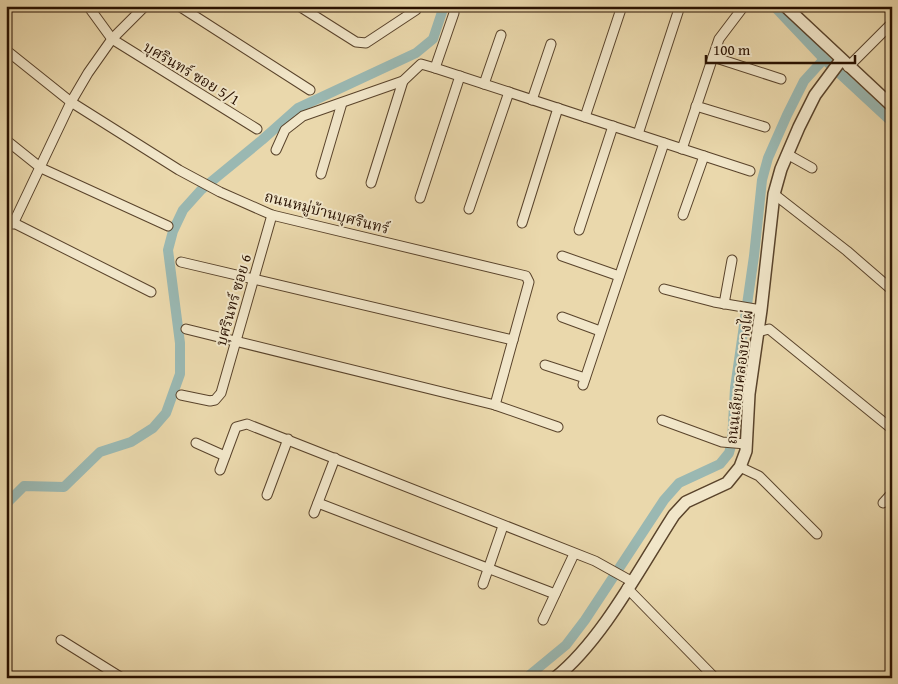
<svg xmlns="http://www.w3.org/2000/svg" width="898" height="684" viewBox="0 0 898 684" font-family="'Gentium Book Plus','Noto Serif Thai',serif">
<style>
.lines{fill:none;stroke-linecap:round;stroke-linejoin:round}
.canal{stroke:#9ab8b2;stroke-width:10}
.minor-casing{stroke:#59432b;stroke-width:11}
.tertiary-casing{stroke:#59432b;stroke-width:14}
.minor{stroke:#f1e6c9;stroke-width:9}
.tertiary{stroke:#f1e6c9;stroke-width:11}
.labels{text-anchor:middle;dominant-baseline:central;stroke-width:4;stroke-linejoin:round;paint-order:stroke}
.street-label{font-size:15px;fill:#291100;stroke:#f1e6c9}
</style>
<rect width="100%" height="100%" fill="#ead8ac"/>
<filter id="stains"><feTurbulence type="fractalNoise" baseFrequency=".004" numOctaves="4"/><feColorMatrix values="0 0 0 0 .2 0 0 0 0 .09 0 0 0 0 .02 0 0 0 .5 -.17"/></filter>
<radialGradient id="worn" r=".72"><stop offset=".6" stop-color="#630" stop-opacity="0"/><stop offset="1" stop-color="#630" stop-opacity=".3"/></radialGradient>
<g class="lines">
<!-- canal -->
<g class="canal">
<path d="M 774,6 L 824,59 L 892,122"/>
<path d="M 6,504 L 24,486 L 64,487 L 100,452 L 131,442 L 153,428 L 166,413 L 180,374 L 180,343 L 168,250 L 173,231 L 183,210 L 201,190 L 262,140 L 298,108 L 416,53 L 433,39 L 444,6"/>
<path d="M 526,678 L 566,645 L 585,620 L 664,500 L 679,483 L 720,464 L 729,453 L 732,442 L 735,388 L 754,256 L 762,180 L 768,158 L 787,115 L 804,81 L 824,59"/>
</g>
<!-- minor casing -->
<g class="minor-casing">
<g id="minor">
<path d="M 88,6 L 112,39 L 257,129"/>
<path d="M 179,6 L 310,90"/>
<path d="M 299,6 L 356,42 L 366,43 L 416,10 L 416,6"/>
<path d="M 885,6 L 892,8"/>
<path d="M 454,13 L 435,68 L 750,171"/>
<path d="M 6,50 L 71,102 L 179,170 L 220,192 L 272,215 L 526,276 L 529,282 L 495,405"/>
<path d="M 713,57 L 781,79"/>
<path d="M 848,67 L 892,23"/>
<path d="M 484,84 L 501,35"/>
<path d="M 532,100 L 551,44"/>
<path d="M 696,106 L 765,127"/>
<path d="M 585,117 L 622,6"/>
<path d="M 638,134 L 680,6"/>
<path d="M 6,140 L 41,168 L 168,226"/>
<path d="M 682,149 L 719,39 L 744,6"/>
<path d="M 276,150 L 285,130 L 303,116 L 403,81 L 421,64 L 435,68"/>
<path d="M 787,154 L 812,168"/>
<path d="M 321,174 L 342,103"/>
<path d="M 371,183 L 403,81"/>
<path d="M 774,194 L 847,251 L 892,290"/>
<path d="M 420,198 L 460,76"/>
<path d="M 469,209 L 509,92"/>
<path d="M 683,215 L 704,156"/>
<path d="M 6,219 L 151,292"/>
<path d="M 522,223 L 558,108"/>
<path d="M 13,224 L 71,102 L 88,73 L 112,39 L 145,6"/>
<path d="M 579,230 L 613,126"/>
<path d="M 562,256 L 619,276"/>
<path d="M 181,262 L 513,340"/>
<path d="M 664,289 L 714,302 L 761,310"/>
<path d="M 724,304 L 732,260"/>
<path d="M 562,317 L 600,331"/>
<path d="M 186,329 L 495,405 L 558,427"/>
<path d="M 758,332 L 769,329 L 892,429"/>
<path d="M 545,365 L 585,378"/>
<path d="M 583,385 L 664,143"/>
<path d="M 181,395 L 210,401 L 215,400 L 221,393 L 272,215"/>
<path d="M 662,420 L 722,442 L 746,444"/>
<path d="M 196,443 L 225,456"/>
<path d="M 740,467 L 759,476 L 817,534"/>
<path d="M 220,470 L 236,427 L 247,424 L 595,561 L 631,581"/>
<path d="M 267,495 L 288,439"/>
<path d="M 318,503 L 555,594"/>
<path d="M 883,503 L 892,493"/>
<path d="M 314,513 L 335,458"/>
<path d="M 483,584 L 503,526"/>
<path d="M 627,588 L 715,678"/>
<path d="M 543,620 L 574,554"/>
<path d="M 61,640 L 122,678"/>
</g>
</g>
<!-- tertiary casing -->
<g class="tertiary-casing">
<g id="tertiary">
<path d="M 785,6 L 892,106"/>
<path d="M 555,678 C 602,641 641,566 674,515 L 686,502 L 727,483 L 740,467 L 746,451 L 749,394 L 761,310 L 774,194 L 781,169 L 799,127 L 815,95 L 841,60"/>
</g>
</g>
<!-- minor -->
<use href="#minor" class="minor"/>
<!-- tertiary -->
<use href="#tertiary" class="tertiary"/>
</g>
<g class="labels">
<!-- street labels -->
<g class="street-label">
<text transform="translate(192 73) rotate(31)">บุศรินทร์ ซอย 5/1</text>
<text transform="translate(327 212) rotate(15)">ถนนหมู่บ้านบุศรินทร์</text>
<text transform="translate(233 300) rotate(-74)">บุศรินทร์ ซอย 6</text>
<text transform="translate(739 377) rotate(-83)">ถนนเลียบคลองบางไผ่</text>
</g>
</g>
<!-- margin -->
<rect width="898" height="684" fill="none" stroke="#ead8ac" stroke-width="25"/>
<rect x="8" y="8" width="883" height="669" fill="none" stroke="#291100" stroke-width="2.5"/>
<rect x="12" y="12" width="873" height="659" fill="none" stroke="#291100"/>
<!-- scale -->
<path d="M706 55v8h149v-8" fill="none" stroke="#291100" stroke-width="2.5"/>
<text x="713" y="55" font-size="15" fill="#291100" stroke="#f1e6c9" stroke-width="4" paint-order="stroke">100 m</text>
<rect width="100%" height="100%" filter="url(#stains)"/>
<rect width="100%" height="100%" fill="url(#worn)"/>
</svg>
